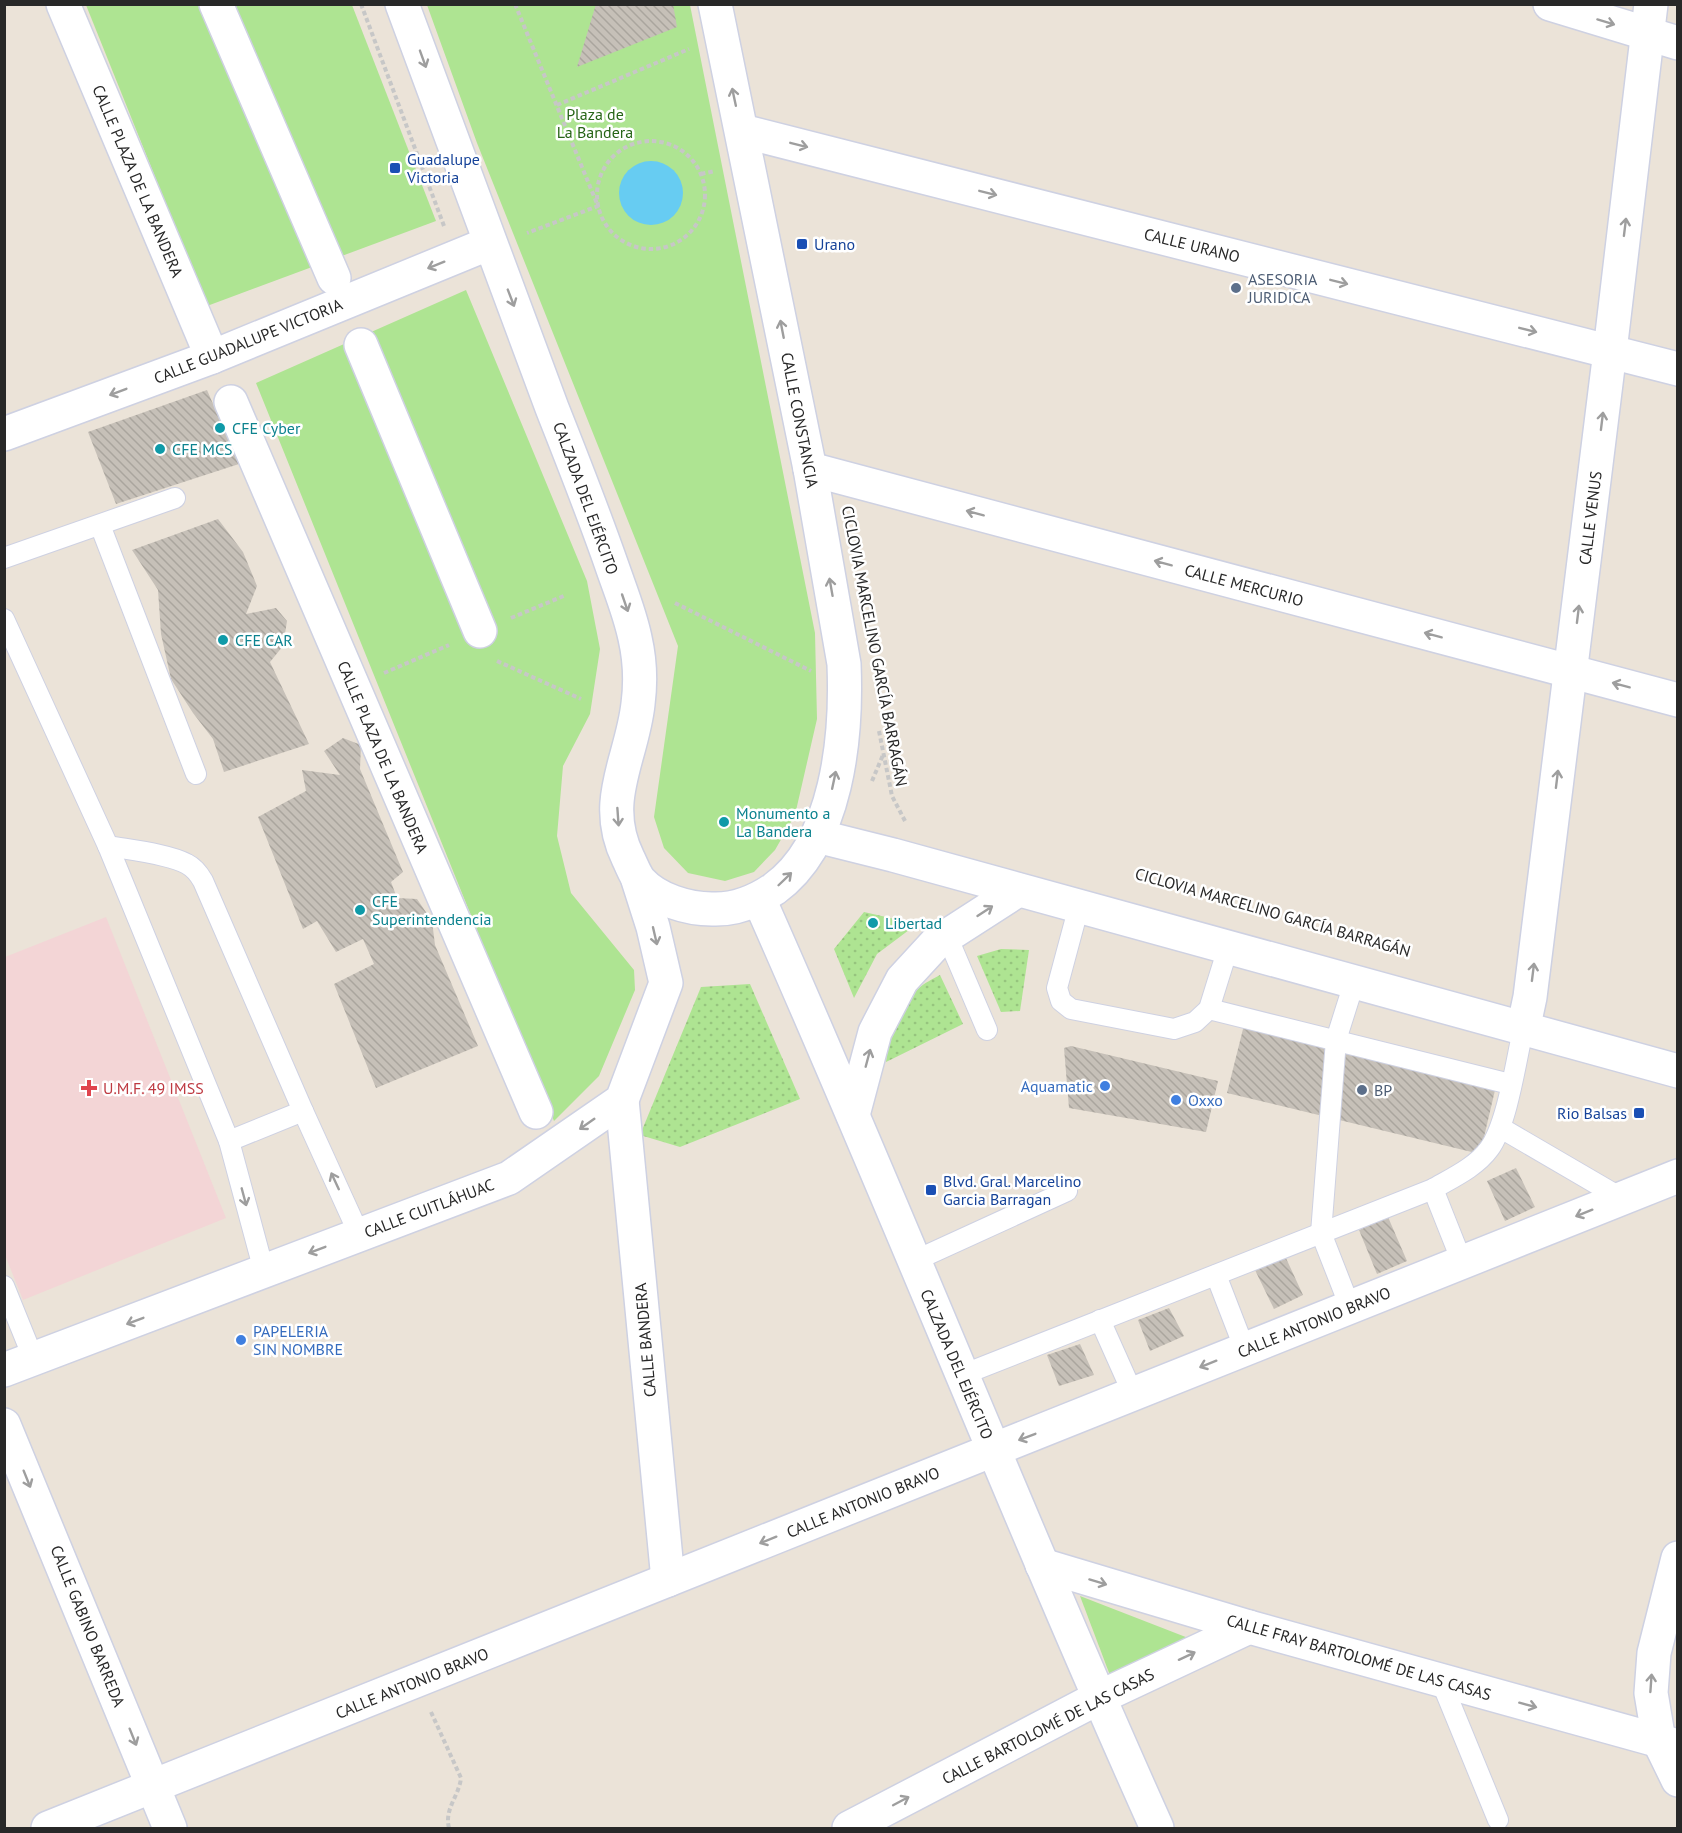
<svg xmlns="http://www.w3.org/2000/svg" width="1682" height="1833" viewBox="0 0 1682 1833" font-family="'PT Sans',sans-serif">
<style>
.medical{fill:#f3d5d6}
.grass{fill:url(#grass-dots)}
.park{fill:#aee492}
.water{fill:#67ccf2}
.building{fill:url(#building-back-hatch)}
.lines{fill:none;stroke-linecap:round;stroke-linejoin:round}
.lane-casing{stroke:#ced1e2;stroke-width:22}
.street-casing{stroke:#ced1e2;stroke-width:36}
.secondary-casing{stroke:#ced1e2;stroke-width:36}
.path{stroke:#c7c7c7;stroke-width:4;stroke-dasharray:4.5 3;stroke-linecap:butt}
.lane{stroke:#fff;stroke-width:20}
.street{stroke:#fff;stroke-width:33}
.secondary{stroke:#fff;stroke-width:33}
.oneway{stroke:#9e9e9e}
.transit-dot{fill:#1a4fb4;stroke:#fff;stroke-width:2}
.service-dot{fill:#5c6f8a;stroke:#fff;stroke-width:2}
.culture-dot{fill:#0f9aa8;stroke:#fff;stroke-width:2}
.shop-dot{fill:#3f7fe0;stroke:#fff;stroke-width:2}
.health-dot{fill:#e0444e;stroke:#fff;stroke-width:2}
.labels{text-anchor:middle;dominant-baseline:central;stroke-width:5;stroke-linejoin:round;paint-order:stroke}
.park-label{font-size:16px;fill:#276517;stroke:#fff}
.transit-label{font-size:16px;fill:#164399;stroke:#fff;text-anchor:start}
.street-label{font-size:16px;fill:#282828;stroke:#fff}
.service-label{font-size:16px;fill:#4e5e75;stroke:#fff;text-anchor:start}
.culture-label{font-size:16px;fill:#0d838f;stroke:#fff;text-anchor:start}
.shop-label{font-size:16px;fill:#366cbe;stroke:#fff;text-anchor:start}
.health-label{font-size:16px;fill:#be3a42;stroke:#fff;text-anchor:start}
</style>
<defs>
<pattern id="grass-dots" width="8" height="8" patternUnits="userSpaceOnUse" patternTransform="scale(1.5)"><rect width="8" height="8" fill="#aee492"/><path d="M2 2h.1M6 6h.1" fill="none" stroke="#96c47e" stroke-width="1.8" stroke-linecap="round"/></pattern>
<pattern id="building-back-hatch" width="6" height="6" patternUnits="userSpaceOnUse" patternTransform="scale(1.5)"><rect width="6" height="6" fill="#c6c0b8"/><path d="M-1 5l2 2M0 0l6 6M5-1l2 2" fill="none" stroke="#aaa59e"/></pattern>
</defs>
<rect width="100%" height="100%" fill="#ebe3d8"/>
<!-- medical -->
<path class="medical" d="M 106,917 L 226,1218 L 23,1300 L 5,1255 L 5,957 Z"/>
<!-- grass -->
<g class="grass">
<path d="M 864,912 L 917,924 L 877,954 L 854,998 L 834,949 Z"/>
<path d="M 1001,949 L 1029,950 L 1020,1011 L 1001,1012 L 977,956 Z"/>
<path d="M 940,975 L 963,1024 L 886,1062 C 889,1036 898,1006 919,988 C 924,983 933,979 940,975 Z"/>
<path d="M 750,984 L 800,1099 L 680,1147 L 640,1135 L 701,987 Z"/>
</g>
<!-- park -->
<g class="park">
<path d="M 86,5 L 352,5 L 436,221 L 207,306 Z"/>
<path d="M 427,5 L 690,5 L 815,633 L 817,719 L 795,815 L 775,850 L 754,872 L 725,881 L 688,873 L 664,848 L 654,817 L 678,646 L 477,143 Z"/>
<path d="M 466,290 L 587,581 L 600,649 L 590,714 L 563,766 L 557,836 L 571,893 L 634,970 L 635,990 L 599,1076 L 554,1121 L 256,383 Z"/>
<path d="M 1080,1596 L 1196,1641 L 1111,1678 Z"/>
</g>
<!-- water -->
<circle class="water" cx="651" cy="193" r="32"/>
<!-- building -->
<g class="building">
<path d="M 596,4 L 673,4 L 677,27 L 577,67 Z"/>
<path d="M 207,390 L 239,464 L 116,504 L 88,432 Z"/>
<path d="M 218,519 L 243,552 L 257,586 L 246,614 L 276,608 L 287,621 L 283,646 L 270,662 L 309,744 L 224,772 L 213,739 L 193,713 L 171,679 L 161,634 L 158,590 L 132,550 Z"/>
<path d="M 343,738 L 361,745 L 360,769 L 403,872 L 391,882 L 397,898 L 417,899 L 432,921 L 435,945 L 478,1046 L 376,1088 L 334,984 L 374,964 L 363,939 L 336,952 L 317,921 L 303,929 L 258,817 L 306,791 L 302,770 L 340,775 L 324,751 Z"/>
<path d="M 1244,1025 L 1496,1086 L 1480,1154 L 1227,1093 Z"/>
<path d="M 1071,1046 L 1218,1081 L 1206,1132 L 1069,1108 L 1064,1048 Z"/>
<path d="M 1516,1168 L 1535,1207 L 1505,1221 L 1487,1181 Z"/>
<path d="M 1388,1217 L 1407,1261 L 1377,1274 L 1359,1230 Z"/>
<path d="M 1285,1256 L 1303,1295 L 1274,1309 L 1255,1270 Z"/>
<path d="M 1169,1308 L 1184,1336 L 1150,1351 L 1138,1320 Z"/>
<path d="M 1080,1344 L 1094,1375 L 1059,1386 L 1047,1355 Z"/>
</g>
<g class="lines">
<!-- lane casing -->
<g class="lane-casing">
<g id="lane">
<path d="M 100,525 L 196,774"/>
<path d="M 4,558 L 175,498"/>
<path d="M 4,619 L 108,846 L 229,1141 L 264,1271"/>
<path d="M 108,846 C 130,850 169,854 187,864 C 195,868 199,874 203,881 L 303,1111 L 229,1141"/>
<path d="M 1079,906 L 1057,988 L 1061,1001 L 1071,1009 L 1174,1029 L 1195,1022 L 1209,1009 L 1228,948"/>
<path d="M 947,936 L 987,1030"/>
<path d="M 1209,1009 L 1510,1084"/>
<path d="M 303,1111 L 359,1234"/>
<path d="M 1501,1128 L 1621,1198"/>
<path d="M 1433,1189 L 1462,1262"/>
<path d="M 914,1261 L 1067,1191"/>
<path d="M 1216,1275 L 1245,1350"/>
<path d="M 4,1286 L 34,1360"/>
<path d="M 1350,1307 L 1321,1233 L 1336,1040 L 1354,983"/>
<path d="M 1100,1320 L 1133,1394"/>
<path d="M 962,1375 L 1433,1189 C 1452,1178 1476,1167 1489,1149 C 1507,1125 1516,1061 1523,1030"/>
<path d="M 1441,1681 L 1498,1820"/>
</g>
</g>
<!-- street casing -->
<g class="street-casing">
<g id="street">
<path d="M 63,4 L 212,357"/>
<path d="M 216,4 L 334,278"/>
<path d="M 1550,4 L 1678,43"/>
<path d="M 742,131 L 1678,369"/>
<path d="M 361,345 L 480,631"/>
<path d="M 231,402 L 536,1112"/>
<path d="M 4,434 L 212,357 L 490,243"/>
<path d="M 810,469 L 1678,700"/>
<path d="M 1523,1030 L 1530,997 L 1610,351 L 1651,4"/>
<path d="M 622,1100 L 668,1580"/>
<path d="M 4,1370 L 509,1178 L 622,1100 L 666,983 L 653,927 L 638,880"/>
<path d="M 4,1425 L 170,1828"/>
<path d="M 1678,1558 L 1654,1653 L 1651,1693 L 1659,1741 L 1678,1780"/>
<path d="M 1042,1565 L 1249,1627 L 1678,1746"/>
<path d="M 48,1828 L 1678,1176"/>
<path d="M 849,1828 L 1098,1698 L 1249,1627"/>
</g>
</g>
<!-- secondary casing -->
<g class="secondary-casing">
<g id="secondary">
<path d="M 402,4 C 452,139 501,274 552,408 C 573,461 594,514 613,569 C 621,592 630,614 635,638 C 640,660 641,681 638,704 C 632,759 600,801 628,858 C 632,866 635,875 640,881 C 657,900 688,909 712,909 C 735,910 755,902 774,889 C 838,843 847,736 844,664 L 810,469 L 715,4"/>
<path d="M 817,836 L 893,855 L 1678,1071"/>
<path d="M 759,899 C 896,1207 1019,1521 1157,1828"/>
<path d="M 853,1115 L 875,1032 L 902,980 L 936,943 L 1018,890"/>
</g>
</g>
<!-- path -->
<g class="path">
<path d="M 361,4 L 444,226"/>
<path d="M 515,4 L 598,206 L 527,233"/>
<path d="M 557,105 L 689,49"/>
<circle cx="651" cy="195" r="54"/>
<path d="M 701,174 L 715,171"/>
<path d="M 675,603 L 811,671"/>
<path d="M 511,618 L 566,595"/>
<path d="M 497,661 L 581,699"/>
<path d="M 384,673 L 449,645"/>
<path d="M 879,731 L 892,796 L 905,821"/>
<path d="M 872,781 L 883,755"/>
<path d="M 431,1712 L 461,1778 C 459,1796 444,1809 449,1828"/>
</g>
<!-- lane -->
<use href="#lane" class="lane"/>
<!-- street -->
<use href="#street" class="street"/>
<!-- secondary -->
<use href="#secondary" class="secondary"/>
</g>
<!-- one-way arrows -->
<defs><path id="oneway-shaft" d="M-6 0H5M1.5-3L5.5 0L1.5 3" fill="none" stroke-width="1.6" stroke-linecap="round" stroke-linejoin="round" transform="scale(1.5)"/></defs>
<g class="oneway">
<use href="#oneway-shaft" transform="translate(1606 22) rotate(17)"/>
<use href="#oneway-shaft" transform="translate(423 59) rotate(70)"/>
<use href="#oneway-shaft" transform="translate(734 97) rotate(-102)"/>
<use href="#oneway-shaft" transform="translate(799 145) rotate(14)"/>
<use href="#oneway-shaft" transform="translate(988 193) rotate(14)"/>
<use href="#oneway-shaft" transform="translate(1625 227) rotate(-83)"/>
<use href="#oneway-shaft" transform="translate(436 265) rotate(158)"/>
<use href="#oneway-shaft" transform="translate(1339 282) rotate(14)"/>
<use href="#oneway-shaft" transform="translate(511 298) rotate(69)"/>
<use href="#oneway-shaft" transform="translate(782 329) rotate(-101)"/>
<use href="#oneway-shaft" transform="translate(1528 330) rotate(14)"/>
<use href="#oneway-shaft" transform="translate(118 392) rotate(159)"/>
<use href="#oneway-shaft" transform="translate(1602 421) rotate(-83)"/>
<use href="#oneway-shaft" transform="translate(975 513) rotate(-165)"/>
<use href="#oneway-shaft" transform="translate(1163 563) rotate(-165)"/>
<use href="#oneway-shaft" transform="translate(831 587) rotate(-100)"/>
<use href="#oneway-shaft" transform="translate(625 603) rotate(71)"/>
<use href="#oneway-shaft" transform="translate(1578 614) rotate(-83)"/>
<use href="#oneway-shaft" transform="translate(1433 635) rotate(-165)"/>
<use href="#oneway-shaft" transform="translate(1621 685) rotate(-165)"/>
<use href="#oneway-shaft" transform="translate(1557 779) rotate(-83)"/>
<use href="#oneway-shaft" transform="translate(834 780) rotate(-78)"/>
<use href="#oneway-shaft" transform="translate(618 817) rotate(86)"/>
<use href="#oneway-shaft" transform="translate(785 879) rotate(-44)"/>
<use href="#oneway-shaft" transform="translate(985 911) rotate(-33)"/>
<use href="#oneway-shaft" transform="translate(655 936) rotate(77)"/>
<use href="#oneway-shaft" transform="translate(1533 972) rotate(-83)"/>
<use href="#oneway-shaft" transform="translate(868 1058) rotate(-75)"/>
<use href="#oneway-shaft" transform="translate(587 1124) rotate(145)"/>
<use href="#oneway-shaft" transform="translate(335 1181) rotate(-115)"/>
<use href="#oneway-shaft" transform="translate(244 1197) rotate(75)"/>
<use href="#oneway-shaft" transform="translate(1584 1213) rotate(158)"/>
<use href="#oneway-shaft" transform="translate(317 1250) rotate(159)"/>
<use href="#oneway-shaft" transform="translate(135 1321) rotate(159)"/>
<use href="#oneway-shaft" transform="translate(1208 1364) rotate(158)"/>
<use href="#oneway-shaft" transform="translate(1027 1437) rotate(159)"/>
<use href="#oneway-shaft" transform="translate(27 1479) rotate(68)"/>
<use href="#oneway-shaft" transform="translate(768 1540) rotate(158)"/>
<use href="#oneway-shaft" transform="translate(1098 1582) rotate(17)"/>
<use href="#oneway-shaft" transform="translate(1187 1656) rotate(-25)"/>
<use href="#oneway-shaft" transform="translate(1651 1683) rotate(-86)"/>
<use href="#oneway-shaft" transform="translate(1528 1705) rotate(15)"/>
<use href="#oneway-shaft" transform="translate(133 1737) rotate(68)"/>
<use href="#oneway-shaft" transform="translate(901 1801) rotate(-28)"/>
</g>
<!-- markers -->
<g class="transit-dot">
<rect x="389" y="162" width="12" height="12" rx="3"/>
<rect x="796" y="238" width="12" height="12" rx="3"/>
<rect x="1633" y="1107" width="12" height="12" rx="3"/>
<rect x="925" y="1184" width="12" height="12" rx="3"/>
</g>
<g class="service-dot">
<circle cx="1236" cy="288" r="6"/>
<circle cx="1362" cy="1090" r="6"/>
</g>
<g class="culture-dot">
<circle cx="220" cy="428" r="6"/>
<circle cx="160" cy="449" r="6"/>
<circle cx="223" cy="640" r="6"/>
<circle cx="724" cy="822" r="6"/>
<circle cx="360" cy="910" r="6"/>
<circle cx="873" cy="923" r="6"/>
</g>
<g class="shop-dot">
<circle cx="1105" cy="1086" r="6"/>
<circle cx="1176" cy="1100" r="6"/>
<circle cx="241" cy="1340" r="6"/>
</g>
<path class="health-dot" d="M86 1079h6v6h6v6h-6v6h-6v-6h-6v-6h6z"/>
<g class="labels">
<!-- park labels -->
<g class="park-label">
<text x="595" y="114">Plaza de<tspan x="595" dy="18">La Bandera</tspan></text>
</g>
<!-- transit labels -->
<g class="transit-label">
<text x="407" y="159">Guadalupe<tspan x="407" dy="18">Victoria</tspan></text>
<text x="814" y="244">Urano</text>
<text x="1627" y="1113" text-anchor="end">Rio Balsas</text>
<text x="943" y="1181">Blvd. Gral. Marcelino<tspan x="943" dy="18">Garcia Barragan</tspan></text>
</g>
<!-- street labels -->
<g class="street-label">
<text transform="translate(138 181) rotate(67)">CALLE PLAZA DE LA BANDERA</text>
<text transform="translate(1192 245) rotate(14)">CALLE URANO</text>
<text transform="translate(248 341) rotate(-22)">CALLE GUADALUPE VICTORIA</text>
<text transform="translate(800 420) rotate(79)">CALLE CONSTANCIA</text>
<text transform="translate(586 498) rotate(70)">CALZADA DEL EJÉRCITO</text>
<text transform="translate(1590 518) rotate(-83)">CALLE VENUS</text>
<text transform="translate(1244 585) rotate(15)">CALLE MERCURIO</text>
<text transform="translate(875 646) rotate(79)">CICLOVIA MARCELINO GARCÍA BARRAGÁN</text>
<text transform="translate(383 757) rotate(67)">CALLE PLAZA DE LA BANDERA</text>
<text transform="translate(1273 912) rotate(16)">CICLOVIA MARCELINO GARCÍA BARRAGÁN</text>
<text transform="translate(429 1208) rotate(-21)">CALLE CUITLÁHUAC</text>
<text transform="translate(1314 1322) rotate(-22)">CALLE ANTONIO BRAVO</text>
<text transform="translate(645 1340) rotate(-95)">CALLE BANDERA</text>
<text transform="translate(957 1364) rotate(67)">CALZADA DEL EJÉRCITO</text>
<text transform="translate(863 1502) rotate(-22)">CALLE ANTONIO BRAVO</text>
<text transform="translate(88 1626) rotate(68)">CALLE GABINO BARREDA</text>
<text transform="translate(1359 1657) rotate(16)">CALLE FRAY BARTOLOMÉ DE LAS CASAS</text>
<text transform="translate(412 1683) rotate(-22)">CALLE ANTONIO BRAVO</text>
<text transform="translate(1048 1726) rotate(-27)">CALLE BARTOLOMÉ DE LAS CASAS</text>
</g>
<!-- service labels -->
<g class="service-label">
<text x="1248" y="279">ASESORIA<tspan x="1248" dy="18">JURIDICA</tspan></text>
<text x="1374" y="1090">BP</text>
</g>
<!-- culture labels -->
<g class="culture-label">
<text x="232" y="428">CFE Cyber</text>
<text x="172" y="449">CFE MCS</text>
<text x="235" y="640">CFE CAR</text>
<text x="736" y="813">Monumento a<tspan x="736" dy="18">La Bandera</tspan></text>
<text x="372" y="901">CFE<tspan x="372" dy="18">Superintendencia</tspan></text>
<text x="885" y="923">Libertad</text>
</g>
<!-- shop labels -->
<g class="shop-label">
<text x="1093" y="1086" text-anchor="end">Aquamatic</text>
<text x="1188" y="1100">Oxxo</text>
<text x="253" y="1331">PAPELERIA<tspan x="253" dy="18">SIN NOMBRE</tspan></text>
</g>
<!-- health labels -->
<g class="health-label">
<text x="103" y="1088">U.M.F. 49 IMSS</text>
</g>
</g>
<!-- border -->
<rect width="1682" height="1833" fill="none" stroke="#282828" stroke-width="12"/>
</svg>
